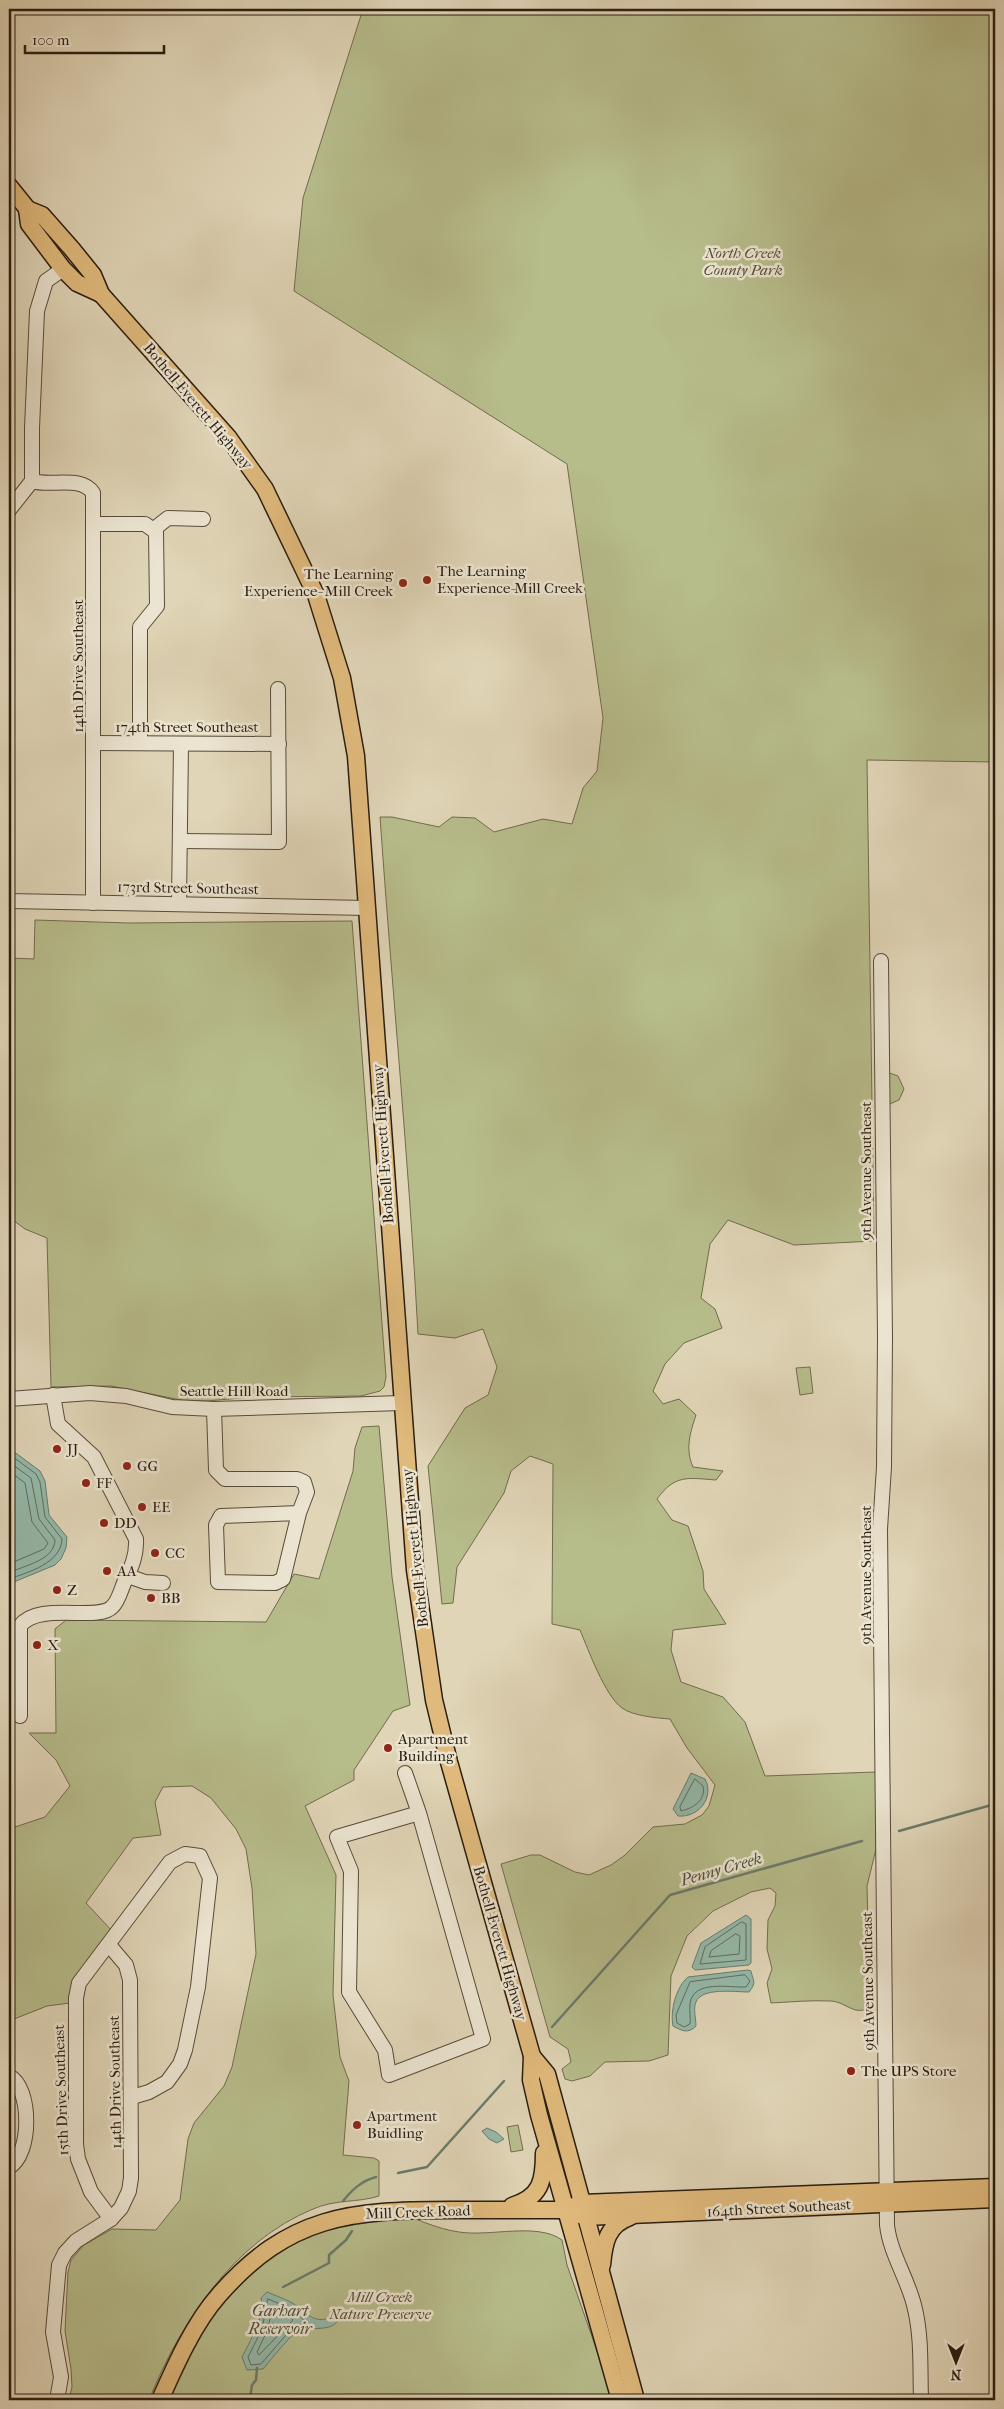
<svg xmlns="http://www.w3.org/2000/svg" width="1004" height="2409" viewBox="0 0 1004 2409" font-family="'IM FELL French Canon',serif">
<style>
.green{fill:#b7bc8b;stroke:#716c4e}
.water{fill:#94b9aa;stroke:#6a7b6c}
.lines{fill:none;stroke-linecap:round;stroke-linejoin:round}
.shore{stroke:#606b5d;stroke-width:1}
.stream{stroke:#6a7b6c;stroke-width:2.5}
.minor-casing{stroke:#584b3a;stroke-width:16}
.major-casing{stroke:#2b1d10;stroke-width:19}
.minor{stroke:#ebe4d0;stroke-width:14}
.major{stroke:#e0ba7c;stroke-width:16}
.poi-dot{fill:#8f2418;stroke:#ebe4d0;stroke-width:2}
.labels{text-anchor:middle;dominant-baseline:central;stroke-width:5;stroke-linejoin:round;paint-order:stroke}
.park-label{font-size:15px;font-style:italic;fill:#554d35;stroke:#ebe4d0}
.street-label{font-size:15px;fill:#2b1d10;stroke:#ebe4d0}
.poi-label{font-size:15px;fill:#2b1d10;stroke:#ebe4d0;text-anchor:start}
.water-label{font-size:16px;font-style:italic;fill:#4a4c3e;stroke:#ebe4d0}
</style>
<rect width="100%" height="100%" fill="#e0d5b7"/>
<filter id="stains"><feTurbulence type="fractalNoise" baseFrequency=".004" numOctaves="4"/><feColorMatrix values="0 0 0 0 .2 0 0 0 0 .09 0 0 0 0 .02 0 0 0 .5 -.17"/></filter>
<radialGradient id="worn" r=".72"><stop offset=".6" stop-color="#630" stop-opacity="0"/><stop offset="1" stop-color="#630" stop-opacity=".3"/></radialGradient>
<!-- green -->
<g class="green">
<path d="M 363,9 L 995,9 L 995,762 L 867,760 L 874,1241 L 794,1245 L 728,1220 L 710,1244 L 701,1298 L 715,1309 L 722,1328 L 684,1343 L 665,1364 L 653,1391 L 663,1404 L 679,1399 L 696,1415 C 690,1433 685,1449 693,1467 L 723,1471 L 716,1480 C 688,1478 675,1474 657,1499 L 672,1520 L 688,1526 L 703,1571 L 704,1589 L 726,1624 L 673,1630 L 671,1650 L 681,1682 L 723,1697 L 745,1722 L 765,1776 L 875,1772 L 877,1782 L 876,1849 L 867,1886 L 870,2007 C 854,2017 847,2002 831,2001 C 811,2000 791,2002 771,2003 L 767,1983 L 772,1969 L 767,1949 L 768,1920 L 775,1906 L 776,1893 L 770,1888 L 751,1892 L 713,1911 L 687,1936 L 671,1976 L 668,2055 L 649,2061 L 605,2062 L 590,2076 L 572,2081 L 565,2079 L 562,2069 L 571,2062 L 568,2049 L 550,2037 L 501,1864 L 531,1855 L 540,1855 L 575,1872 L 589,1875 L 611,1865 L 625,1855 L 653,1827 L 685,1824 L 702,1815 L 709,1806 L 715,1785 L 687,1748 L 670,1719 C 657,1718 633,1716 622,1708 C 605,1696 588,1649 580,1630 L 552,1624 L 553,1464 L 530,1456 L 511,1471 L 504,1493 L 457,1567 L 453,1603 L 442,1604 L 428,1466 L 465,1408 L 488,1395 L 497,1367 L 483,1329 L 455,1338 L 418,1334 C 409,1162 392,989 380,817 L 392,817 L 439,827 L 452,817 L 475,818 L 494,832 L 543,819 L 572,824 L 583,788 L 597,771 L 603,718 L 567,464 L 294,291 L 303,198 Z"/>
<path d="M 35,920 L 129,923 L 352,921 L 386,1377 L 384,1387 L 380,1391 L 361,1396 L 252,1397 L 207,1401 L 181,1400 L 111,1386 L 51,1387 L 47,1238 L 25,1229 L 9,1217 L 9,958 L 34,959 Z"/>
<path d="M 887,1072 L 898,1076 L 904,1089 L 899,1100 L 885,1106 Z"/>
<path d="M 810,1367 L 813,1393 L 800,1395 L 796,1368 Z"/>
<path d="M 379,1426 L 392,1577 L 410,1705 L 393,1711 L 354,1770 L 354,1780 L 305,1806 L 336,1875 L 333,1995 L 340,2057 L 349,2081 L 343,2155 L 374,2158 L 379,2161 L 379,2196 C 357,2203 336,2199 313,2209 C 233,2242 180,2323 149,2400 L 69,2400 L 72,2387 L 71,2369 L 65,2331 L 68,2272 L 71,2260 L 84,2245 L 112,2229 L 156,2230 L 180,2200 L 188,2139 L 194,2123 L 224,2086 L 232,2067 L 256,1954 L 252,1888 L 246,1849 L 236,1829 L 211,1798 L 192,1786 L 163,1787 L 155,1802 L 161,1835 L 133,1838 L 86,1903 L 112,1931 L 70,2003 L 47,2006 L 9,2021 L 9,1829 L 45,1817 L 70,1786 L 56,1760 L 29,1733 L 56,1733 L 55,1629 L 66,1620 L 266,1622 L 294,1574 L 319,1579 L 353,1471 L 355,1448 L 362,1427 Z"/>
<path d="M 518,2125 L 523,2150 L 511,2152 L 507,2127 Z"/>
<path d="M 393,2210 C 414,2218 437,2229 459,2232 C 490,2237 537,2222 562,2240 L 567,2265 L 614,2400 L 160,2400 L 192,2335 L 280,2241 Z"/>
</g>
<!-- water -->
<g class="water">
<path d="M 9,1448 L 40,1471 L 45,1481 L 49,1515 L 67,1537 L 66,1548 L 61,1559 L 55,1565 L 9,1584 Z"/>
<path d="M 691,1773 L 705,1779 C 715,1798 698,1818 678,1816 L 673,1809 Z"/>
<path d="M 746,1915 L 751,1919 L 751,1963 L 749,1965 L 695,1970 L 692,1967 L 701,1943 Z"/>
<path d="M 748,1970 L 751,1971 C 753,1981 757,1982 749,1992 C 735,1992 702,1987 696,2002 C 693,2008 696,2019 696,2026 C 688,2034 682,2031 673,2026 C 670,2011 676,1987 688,1977 Z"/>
<path d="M 487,2128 L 496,2132 L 504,2139 L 497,2143 L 489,2139 L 482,2131 Z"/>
<path d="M 267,2292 C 276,2296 286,2299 294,2304 C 304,2311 312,2322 326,2319 L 333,2312 L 341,2313 C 337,2335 313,2325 298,2331 C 291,2334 270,2361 263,2369 L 247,2370 L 242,2357 C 249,2343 266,2315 261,2298 Z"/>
</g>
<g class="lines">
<!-- shore -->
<g class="shore">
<path d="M 9,1454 L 36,1474 L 40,1482 L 45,1517 L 62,1539 C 61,1563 29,1572 9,1579"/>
<path d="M 9,1462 L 31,1478 L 39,1519 L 55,1540 C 54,1561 24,1565 9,1573"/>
<path d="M 9,1471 L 25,1483 L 32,1522 L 48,1543 L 44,1549 L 9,1564"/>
<path d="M 695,1779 L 703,1786 C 706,1800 694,1808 681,1811 L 680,1807 Z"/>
<path d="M 742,1922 L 746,1924 L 746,1960 L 700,1964 L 705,1947 Z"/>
<path d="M 736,1934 L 740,1936 L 739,1954 L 709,1957 L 711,1951 Z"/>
<path d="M 745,1975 L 750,1981 L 746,1987 C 729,1988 693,1979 690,2004 C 689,2011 691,2018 690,2024 L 684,2027 L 677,2023 L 676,2015 L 690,1982 Z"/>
<path d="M 268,2299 L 292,2309 L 306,2322 L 292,2328 L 261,2364 L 251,2365 L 248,2357 L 262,2329 Z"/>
<path d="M 273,2308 L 288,2314 L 293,2320 L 259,2355 L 257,2352 L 267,2331 Z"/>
</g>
<!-- stream -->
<g class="stream">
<path d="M 899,1831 L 995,1804"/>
<path d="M 552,2027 L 670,1895 L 862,1841"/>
<path d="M 398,2173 L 427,2167 L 504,2081"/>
<path d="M 343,2201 C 352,2190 361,2181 376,2177"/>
<path d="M 283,2287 L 329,2263 L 329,2255 L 346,2240 L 352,2231"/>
<path d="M 243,2400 L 250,2398 L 252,2385 L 256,2380 L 257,2368"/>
</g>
<!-- minor casing -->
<g class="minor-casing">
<g id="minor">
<path d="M 32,481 C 51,487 81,475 93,493 L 93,903"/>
<path d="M 32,481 L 32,428 L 37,311 L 46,281 L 63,269"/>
<path d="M 9,510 L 32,481"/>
<path d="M 93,524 L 145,524 L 156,532 L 157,606 L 140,627 L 140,743"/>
<path d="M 154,529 L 168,518 L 203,519"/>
<path d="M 94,743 L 279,744"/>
<path d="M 181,841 L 279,842 L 278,689"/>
<path d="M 9,901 L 367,908"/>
<path d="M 179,903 L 181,744"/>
<path d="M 881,961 L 885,1338 L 884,1467 L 880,1529 L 887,2225 C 890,2253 907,2277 914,2305 C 922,2335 920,2369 921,2400"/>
<path d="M 9,1399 L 90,1393 L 126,1396 L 172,1407 L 214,1409 L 401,1403"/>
<path d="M 214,1409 L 216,1470 L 225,1479 L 297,1479 L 304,1482 L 307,1492 L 299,1513 L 283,1579 L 275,1583 L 218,1582 L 216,1525 L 221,1516 L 299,1513"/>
<path d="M 128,1576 L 145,1582 L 163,1583"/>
<path d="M 20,1716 L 20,1626 C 38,1601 98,1622 112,1607 C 118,1602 121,1590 124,1583 C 131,1568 137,1556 136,1539 L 94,1457 L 58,1424 L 53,1395"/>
<path d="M 405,1773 L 419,1813 L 483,2039 L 389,2075 L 385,2050 L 349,1992 L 351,1871 L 337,1837 L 419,1813"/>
<path d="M 9,2076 C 32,2087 32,2155 9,2167"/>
<path d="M 111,2219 L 91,2192 L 78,2159 L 76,2144 L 76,1998 L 79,1983 L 170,1862 L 185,1854 L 200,1856 L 210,1878 L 198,1987 L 185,2050 L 180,2064 L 167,2082 L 149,2092 L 132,2097"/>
<path d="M 57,2400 L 61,2377 L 53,2332 L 59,2265 L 65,2253 L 76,2241 L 111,2219 L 121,2208 L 129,2191 L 131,2178 L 130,1980 L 126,1965 L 109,1945"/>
</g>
</g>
<!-- major casing -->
<g class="major-casing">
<g id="major">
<path d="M 9,186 L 34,217"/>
<path d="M 27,209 L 42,215 L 72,249 L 93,275 L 101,294 L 228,437 L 265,489 L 316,595 L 342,678 L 356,756 L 415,1570 L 434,1700 L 449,1762 L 532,2056 L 531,2080 L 539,2115 L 620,2400"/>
<path d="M 27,209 L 29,224 L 63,269 L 77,283 L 101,294"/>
<path d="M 532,2056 L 547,2074 L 636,2400"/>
<path d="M 512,2206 C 541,2197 544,2181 544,2153"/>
<path d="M 564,2210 L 586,2217 L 607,2216 L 995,2199"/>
<path d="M 602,2265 C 604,2243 607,2225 630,2217"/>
<path d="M 160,2400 C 175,2366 194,2323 219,2295 C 289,2215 351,2210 451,2210 C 489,2210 527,2210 564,2210 L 582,2203 L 995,2187"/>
</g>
</g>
<!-- minor -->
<use href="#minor" class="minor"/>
<!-- major -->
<use href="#major" class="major"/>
</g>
<!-- markers -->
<g class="poi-dot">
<circle cx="427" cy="580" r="5"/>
<circle cx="403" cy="583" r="5"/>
<circle cx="57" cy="1449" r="5"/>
<circle cx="127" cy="1466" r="5"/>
<circle cx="86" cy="1483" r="5"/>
<circle cx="142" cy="1507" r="5"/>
<circle cx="104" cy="1523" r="5"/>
<circle cx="155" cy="1553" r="5"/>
<circle cx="107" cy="1571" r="5"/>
<circle cx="57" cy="1590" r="5"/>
<circle cx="151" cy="1598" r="5"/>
<circle cx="37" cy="1645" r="5"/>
<circle cx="388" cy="1748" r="5"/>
<circle cx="851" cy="2071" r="5"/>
<circle cx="357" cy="2125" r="5"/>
</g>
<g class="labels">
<!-- park labels -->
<g class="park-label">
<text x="743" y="253">North Creek<tspan x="743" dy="17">County Park</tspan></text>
<text x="380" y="2297">Mill Creek<tspan x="380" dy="17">Nature Preserve</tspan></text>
</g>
<!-- street labels -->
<g class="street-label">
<text transform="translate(198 406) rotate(50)">Bothell-Everett Highway</text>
<text transform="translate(78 666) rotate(-90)">14th Drive Southeast</text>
<text x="187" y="727">174th Street Southeast</text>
<text transform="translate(188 888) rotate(1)">173rd Street Southeast</text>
<text transform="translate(383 1144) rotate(-94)">Bothell-Everett Highway</text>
<text transform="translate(866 1171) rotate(-90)">9th Avenue Southeast</text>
<text x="234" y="1391">Seattle Hill Road</text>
<text transform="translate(415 1548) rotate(-96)">Bothell-Everett Highway</text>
<text transform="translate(866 1575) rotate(-90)">9th Avenue Southeast</text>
<text transform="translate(500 1943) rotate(74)">Bothell-Everett Highway</text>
<text transform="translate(868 1981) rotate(-91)">9th Avenue Southeast</text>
<text transform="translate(115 2082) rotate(-91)">14th Drive Southeast</text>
<text transform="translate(61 2090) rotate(-92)">15th Drive Southeast</text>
<text transform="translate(779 2208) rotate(-3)">164th Street Southeast</text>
<text transform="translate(418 2212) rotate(-2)">Mill Creek Road</text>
</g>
<!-- poi labels -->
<g class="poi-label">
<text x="437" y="571">The Learning<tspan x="437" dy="17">Experience-Mill Creek</tspan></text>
<text x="393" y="574" text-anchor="end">The Learning<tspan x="393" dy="17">Experience- Mill Creek</tspan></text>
<text x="67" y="1449">JJ</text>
<text x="137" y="1466">GG</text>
<text x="96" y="1483">FF</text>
<text x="152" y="1507">EE</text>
<text x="114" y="1523">DD</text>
<text x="165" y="1553">CC</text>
<text x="117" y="1571">AA</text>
<text x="67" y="1590">Z</text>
<text x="161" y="1598">BB</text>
<text x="47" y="1645">X</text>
<text x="398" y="1739">Apartment<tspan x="398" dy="17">Building</tspan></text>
<text x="861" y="2071">The UPS Store</text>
<text x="367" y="2116">Apartment<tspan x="367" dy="17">Buidling</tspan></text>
</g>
<!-- water labels -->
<g class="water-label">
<text transform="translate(721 1869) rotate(-16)">Penny Creek</text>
<text x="280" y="2310">Garhart<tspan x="280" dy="18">Reservoir</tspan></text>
</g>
</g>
<!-- margin -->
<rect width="1004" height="2409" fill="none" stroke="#e0d5b7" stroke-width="30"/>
<rect x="10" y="10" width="984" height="2389" fill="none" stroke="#2b1d10" stroke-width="2.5"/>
<rect x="15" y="15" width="974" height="2379" fill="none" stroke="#2b1d10"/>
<!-- north arrow -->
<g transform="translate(956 2362) rotate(180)" stroke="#ebe4d0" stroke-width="4" paint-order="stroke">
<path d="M0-4L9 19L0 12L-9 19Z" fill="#2b1d10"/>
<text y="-8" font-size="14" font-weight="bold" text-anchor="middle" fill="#2b1d10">N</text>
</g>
<!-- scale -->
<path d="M25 45v8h139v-8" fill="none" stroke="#2b1d10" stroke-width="2.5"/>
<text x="32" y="45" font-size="15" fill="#2b1d10" stroke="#ebe4d0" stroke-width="4" paint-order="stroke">100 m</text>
<rect width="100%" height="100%" filter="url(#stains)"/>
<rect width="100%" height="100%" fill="url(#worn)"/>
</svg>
